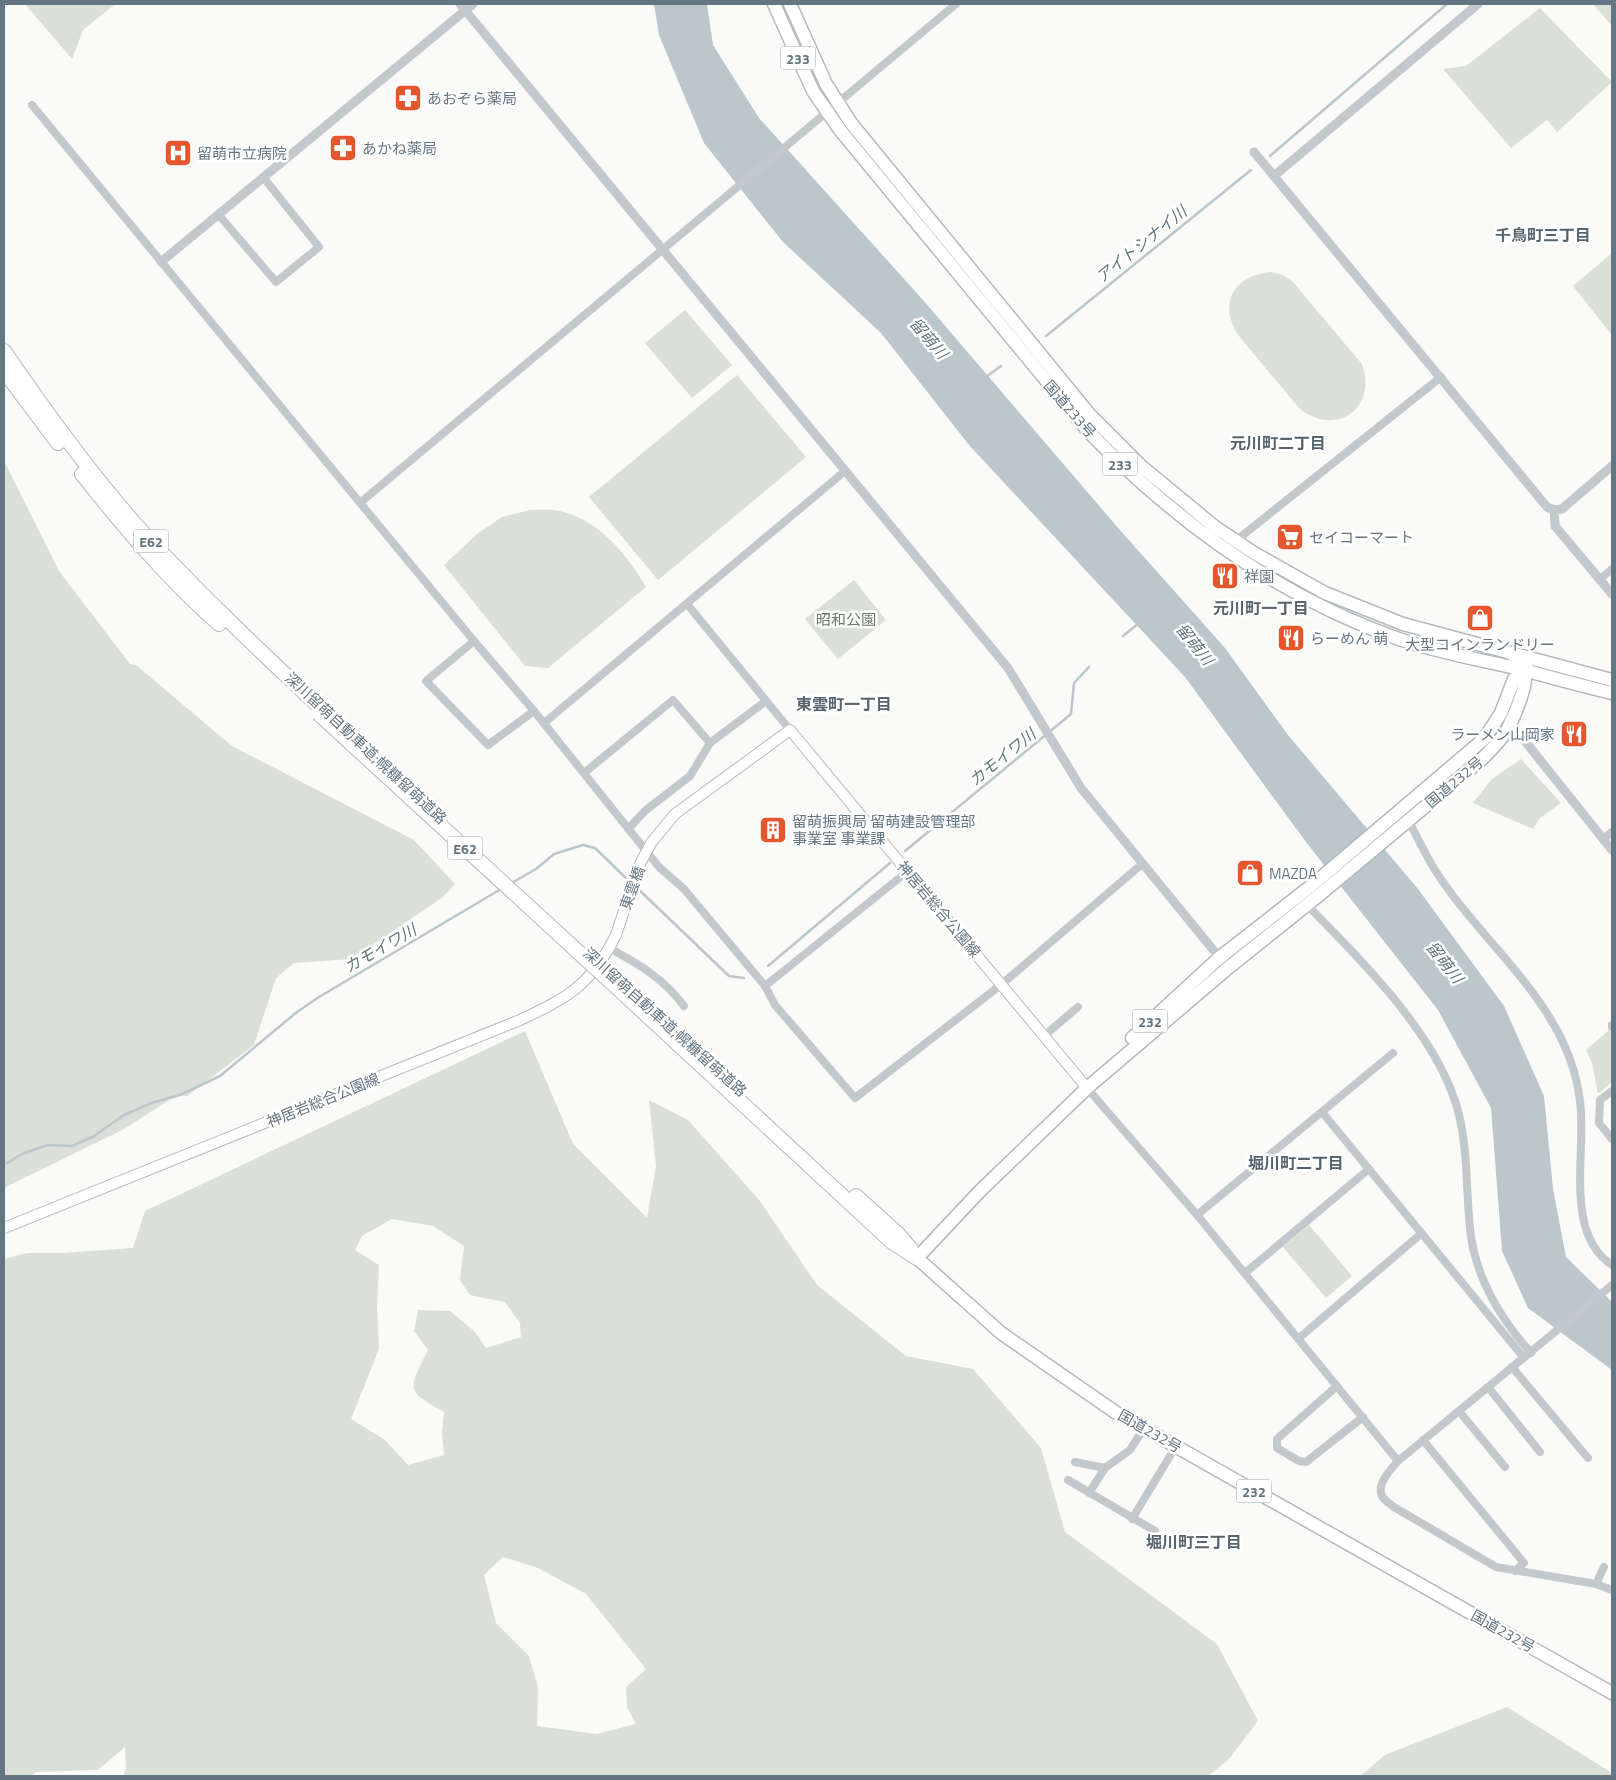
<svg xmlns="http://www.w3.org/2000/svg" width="1616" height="1780" viewBox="0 0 1616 1780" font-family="'Titillium Web','Noto Sans JP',sans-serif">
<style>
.green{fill:#dadfd7;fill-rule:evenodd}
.water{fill:#bbc7cb}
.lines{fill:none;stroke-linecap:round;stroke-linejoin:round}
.stream{stroke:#bbc7cb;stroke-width:2.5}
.secondary-casing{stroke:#b3babf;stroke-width:12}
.trunk-casing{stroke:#b4b9bd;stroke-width:15}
.motorway-casing{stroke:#b4b9bd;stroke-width:16}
.minor{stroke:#c3c8cc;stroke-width:8}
.tertiary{stroke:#c3c8cc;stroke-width:9}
.secondary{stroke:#fff;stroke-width:10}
.trunk{stroke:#fff;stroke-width:12}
.motorway{stroke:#fff;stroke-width:14}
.secondary-bridge-casing{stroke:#b3babf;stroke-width:12;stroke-linecap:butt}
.motorway-bridge-casing{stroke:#b4b9bd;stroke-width:16;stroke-linecap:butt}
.secondary-bridge{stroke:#fff;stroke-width:10}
.motorway-bridge{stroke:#fff;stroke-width:14}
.labels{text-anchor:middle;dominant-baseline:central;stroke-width:5;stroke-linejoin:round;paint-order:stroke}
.shield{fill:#fff;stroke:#939fa8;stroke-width:1}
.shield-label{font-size:14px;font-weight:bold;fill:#657683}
.poi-label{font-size:15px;fill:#657683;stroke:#fff;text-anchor:start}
.street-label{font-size:15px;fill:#657683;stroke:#fff}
.park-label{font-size:15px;fill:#687a64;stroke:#fff}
.neighbourhood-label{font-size:16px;font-weight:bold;fill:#57646e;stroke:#fff}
.water-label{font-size:16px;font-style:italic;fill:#60757c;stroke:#fff}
</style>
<rect width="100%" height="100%" fill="#fafaf8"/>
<!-- green -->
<g class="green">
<path d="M 25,4 L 113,4 L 114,5 L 83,30 L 72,59 Z"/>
<path d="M 1593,4 L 1612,4 L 1612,26 Z"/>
<path d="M 1540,8 L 1612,82 L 1557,132 L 1547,120 L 1511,148 L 1443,69 L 1466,66 Z"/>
<path d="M 1612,253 L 1612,335 L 1573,286 Z"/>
<path d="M 1271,272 L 1283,275 L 1293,282 L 1362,364 C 1378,409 1335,438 1299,408 L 1238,335 C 1218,303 1234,275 1271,272 Z"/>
<path d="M 685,310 L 732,365 L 692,398 L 645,343 Z"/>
<path d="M 737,375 L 806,457 L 658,580 L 589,497 Z"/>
<path d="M 4,461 L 59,571 L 130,664 L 136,665 L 232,746 L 414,840 L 455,884 L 443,897 L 352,959 L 294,963 L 276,978 L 254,1045 L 187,1096 L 177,1095 L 124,1129 L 4,1188 Z"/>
<path d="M 530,510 C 538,510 546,509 554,510 C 596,516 626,553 646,587 L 548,668 L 525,666 L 444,565 L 477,534 L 502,517 Z"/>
<path d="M 854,580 L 886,620 L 838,659 L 805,619 Z"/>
<path d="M 1521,759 L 1561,803 L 1540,818 L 1533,829 L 1473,803 L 1492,779 Z"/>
<path d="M 1609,1030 L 1612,1034 L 1612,1082 L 1598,1094 L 1592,1063 L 1586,1050 Z"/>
<path d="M 525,1031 L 573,1144 L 647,1218 L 656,1166 L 649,1100 L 688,1120 L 760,1201 L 817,1285 L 906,1356 L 973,1369 L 1041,1448 L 1065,1532 L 1217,1644 L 1258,1721 L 1229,1759 L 1208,1776 L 123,1776 L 126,1769 L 125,1747 L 98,1770 L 36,1772 L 31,1776 L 4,1776 L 4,1259 L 27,1253 L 63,1253 L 133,1248 L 145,1211 ZM 392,1219 L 433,1226 L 464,1246 L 460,1280 L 470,1295 L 505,1302 L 520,1323 L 521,1337 L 486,1348 L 474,1331 L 450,1311 L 418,1310 L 414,1331 L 428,1350 C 408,1390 405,1390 444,1412 L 442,1433 L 444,1455 L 408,1465 L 385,1440 L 351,1419 L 379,1349 L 377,1308 L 379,1265 L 355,1250 L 362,1236 ZM 503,1557 L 538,1568 L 586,1594 L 646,1669 L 626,1687 L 627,1707 L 636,1724 L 596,1734 L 537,1726 L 538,1687 L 529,1656 L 496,1623 L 484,1575 Z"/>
<path d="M 1309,1225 L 1352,1276 L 1326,1298 L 1283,1247 Z"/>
<path d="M 1507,1707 L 1612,1773 L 1612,1776 L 1360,1776 L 1385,1755 Z"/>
</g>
<!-- water -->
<path class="water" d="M 654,4 L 707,4 L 713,45 L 759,118 L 923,300 L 1119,529 L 1225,648 L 1288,735 L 1418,889 L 1504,1006 L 1544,1096 L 1553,1189 L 1566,1257 L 1612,1302 L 1612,1370 L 1528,1308 L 1502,1251 L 1491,1108 L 1438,1010 L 1306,842 L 1185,677 L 969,445 L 881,333 L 783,242 L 704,143 L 659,35 Z"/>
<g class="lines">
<!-- stream -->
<g class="stream">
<path d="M 1270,156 L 1447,4"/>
<path d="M 1046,336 L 1251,170"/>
<path d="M 986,377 L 1001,366"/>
<path d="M 1123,636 L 1139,623"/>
<path d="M 905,851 L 1071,714 L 1074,683 L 1089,667"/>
<path d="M 510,884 L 536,869 L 554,854 L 583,845 L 595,848 L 630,882"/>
<path d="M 634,885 L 729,976 L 744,978"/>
<path d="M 768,966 L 890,863"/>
<path d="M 4,1165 L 22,1154 L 48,1145 L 72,1146 L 94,1136 L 124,1115 L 154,1102 L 180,1095 L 220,1076 L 297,1012 L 319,997 L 501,889"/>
</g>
<!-- secondary casing -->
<g class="secondary-casing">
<g id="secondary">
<path d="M 651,843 L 675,814 L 790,730 L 1087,1088"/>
<path d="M 4,1228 L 520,1020 C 569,997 591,985 616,935"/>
</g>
</g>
<!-- trunk casing -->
<g class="trunk-casing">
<g id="trunk">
<path d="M 774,4 L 813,91 L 840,130 L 1087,430 C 1175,521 1279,597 1399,639 C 1440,653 1482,660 1524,670 C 1553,678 1583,686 1612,693"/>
<path d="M 790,4 L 826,84 L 851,123 L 1090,415 L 1141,466 L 1215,527 L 1254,553 L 1325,593 L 1403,624 L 1612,680"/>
<path d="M 1511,653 C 1518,660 1523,666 1525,677 C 1526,689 1511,726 1503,736 C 1497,744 1489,752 1482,759 L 1318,896 L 1228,968 L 1087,1088 L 979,1192 L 917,1258 L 1001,1333 L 1115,1412 L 1612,1693"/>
<path d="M 1132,1038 L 1219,958 L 1311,886 L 1484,739 L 1501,713 L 1514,679 L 1527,668"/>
</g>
</g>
<!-- motorway casing -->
<g class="motorway-casing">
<g id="motorway">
<path d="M 4,351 C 45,411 88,471 137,526 C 196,591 259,650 323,710"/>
<path d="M 4,371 L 58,443"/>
<path d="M 82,474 C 124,527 168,579 219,624"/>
<path d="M 612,983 L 892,1242 L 917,1258"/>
<path d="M 856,1196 L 898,1234 L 911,1249"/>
</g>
</g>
<!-- minor -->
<g class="minor">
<path d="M 32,105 L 474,641 L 534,711 L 659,867 L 684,889 L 765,986 L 775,1005 L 855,1098 L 1002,984 L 1142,864"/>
<path d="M 218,214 L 276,282 L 319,247 L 263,177"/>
<path d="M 361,502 L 956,4"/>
<path d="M 1233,543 L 1441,377"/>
<path d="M 1600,579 L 1612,569"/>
<path d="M 687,604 L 790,730"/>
<path d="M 474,641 L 426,681 L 488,745 L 534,711"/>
<path d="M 544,723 L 845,471"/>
<path d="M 584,773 L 673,700 L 710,743"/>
<path d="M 1408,820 C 1417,836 1425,854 1435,870 C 1484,947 1569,1005 1580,1101 C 1587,1151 1563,1233 1612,1265"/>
<path d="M 628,829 L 646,810 L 690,776 L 710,743 L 766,701"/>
<path d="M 1603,839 L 1612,832"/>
<path d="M 1307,905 C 1361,960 1441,1038 1459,1115 C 1468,1152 1466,1191 1470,1229 C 1475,1277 1499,1317 1531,1353"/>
<path d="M 609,948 C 639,964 664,979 684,1006"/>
<path d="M 765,986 L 908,871"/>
<path d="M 1612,1025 L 1612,1027"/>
<path d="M 1045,1035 L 1078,1007"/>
<path d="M 1087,1088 L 1197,1215 L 1398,1461"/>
<path d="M 1612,1091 L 1600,1100 L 1599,1123 L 1612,1139"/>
<path d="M 1322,1112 L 1524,1358"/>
<path d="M 1197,1215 L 1393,1053"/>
<path d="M 1245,1273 L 1369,1169"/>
<path d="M 1612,1285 L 1398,1461 C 1392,1468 1376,1484 1382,1496 C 1384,1500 1390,1504 1394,1507 L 1496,1567 L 1596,1584 L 1612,1590"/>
<path d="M 1299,1338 L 1422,1233"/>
<path d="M 1512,1367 L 1588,1458"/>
<path d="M 1337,1386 L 1277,1439 L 1277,1448 L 1299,1461 L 1306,1462 L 1363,1417"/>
<path d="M 1488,1387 L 1540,1452"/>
<path d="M 1459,1411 L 1505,1467"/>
<path d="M 1423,1440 L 1524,1563 L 1515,1571"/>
<path d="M 1075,1462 L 1105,1468"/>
<path d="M 1068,1480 L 1155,1531"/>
<path d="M 1089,1493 L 1105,1468 L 1130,1450 L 1144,1428"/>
<path d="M 1132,1519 L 1176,1446"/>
<path d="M 1596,1584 L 1604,1567"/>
</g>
<!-- tertiary -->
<g class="tertiary">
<path d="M 460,4 L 1008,668 L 1081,788 L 1228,968"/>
<path d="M 1254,152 L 1547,507 L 1554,510 L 1562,509 L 1612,466"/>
<path d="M 1274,176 L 1478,4"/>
<path d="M 161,262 L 473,4"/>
<path d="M 1554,510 L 1555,526 L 1612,594"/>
<path d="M 1508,720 L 1612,850"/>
</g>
<!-- secondary -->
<use href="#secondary" class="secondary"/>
<!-- trunk -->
<use href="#trunk" class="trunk"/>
<!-- motorway -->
<use href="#motorway" class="motorway"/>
<!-- secondary-bridge casing -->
<g class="secondary-bridge-casing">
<path id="secondary-bridge" d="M 616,935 L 638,868 L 651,843"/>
</g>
<!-- motorway-bridge casing -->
<g class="motorway-bridge-casing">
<path id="motorway-bridge" d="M 318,713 L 612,983"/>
</g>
<!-- secondary-bridge -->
<use href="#secondary-bridge" class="secondary-bridge"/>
<!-- motorway-bridge -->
<use href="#motorway-bridge" class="motorway-bridge"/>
</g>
<!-- icons -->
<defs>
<g id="pharmacy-square" transform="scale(1.4375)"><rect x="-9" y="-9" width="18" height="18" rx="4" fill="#e4572e" stroke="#fff"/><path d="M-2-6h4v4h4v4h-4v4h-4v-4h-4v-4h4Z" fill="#fff"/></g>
<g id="hospital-square" transform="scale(1.4375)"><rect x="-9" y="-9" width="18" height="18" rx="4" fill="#e4572e" stroke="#fff"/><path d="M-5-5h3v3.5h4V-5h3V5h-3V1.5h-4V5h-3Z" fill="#fff"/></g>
<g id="supermarket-square" transform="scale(1.4375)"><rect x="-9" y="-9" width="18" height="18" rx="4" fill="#e4572e" stroke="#fff"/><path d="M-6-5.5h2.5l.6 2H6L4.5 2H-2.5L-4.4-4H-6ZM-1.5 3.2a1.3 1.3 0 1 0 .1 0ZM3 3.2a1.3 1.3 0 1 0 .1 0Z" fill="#fff"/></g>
<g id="restaurant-square" transform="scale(1.4375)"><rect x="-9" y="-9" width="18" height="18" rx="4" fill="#e4572e" stroke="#fff"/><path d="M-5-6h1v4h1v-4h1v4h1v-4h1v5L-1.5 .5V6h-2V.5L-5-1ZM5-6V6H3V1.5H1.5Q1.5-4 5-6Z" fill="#fff"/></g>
<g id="shop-square" transform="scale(1.4375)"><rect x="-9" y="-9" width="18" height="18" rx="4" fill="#e4572e" stroke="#fff"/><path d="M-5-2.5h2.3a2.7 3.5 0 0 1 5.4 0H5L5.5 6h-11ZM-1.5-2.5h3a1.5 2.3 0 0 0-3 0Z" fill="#fff"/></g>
<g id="building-square" transform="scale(1.4375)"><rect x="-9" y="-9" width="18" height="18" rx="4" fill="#e4572e" stroke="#fff"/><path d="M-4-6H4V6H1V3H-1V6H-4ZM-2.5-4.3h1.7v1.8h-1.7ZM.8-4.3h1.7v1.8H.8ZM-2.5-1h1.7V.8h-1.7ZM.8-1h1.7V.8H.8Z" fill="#fff"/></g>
</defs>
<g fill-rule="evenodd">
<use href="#pharmacy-square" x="408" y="98"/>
<use href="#pharmacy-square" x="343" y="148"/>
<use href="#hospital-square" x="178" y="153"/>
<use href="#supermarket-square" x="1290" y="537"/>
<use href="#restaurant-square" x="1225" y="576"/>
<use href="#shop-square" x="1480" y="618"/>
<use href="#restaurant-square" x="1291" y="638"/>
<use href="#restaurant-square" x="1574" y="734"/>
<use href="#building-square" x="773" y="830"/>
<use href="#shop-square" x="1250" y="873"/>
</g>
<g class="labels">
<!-- shield labels -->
<g class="shield">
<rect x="780.5" y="46.5" width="35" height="23" rx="4"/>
<rect x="1102.5" y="452.5" width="35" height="23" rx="4"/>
<rect x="133.5" y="529.5" width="35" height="23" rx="4"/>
<rect x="447.5" y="836.5" width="35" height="23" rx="4"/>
<rect x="1132.5" y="1009.5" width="35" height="23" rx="4"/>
<rect x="1236.5" y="1479.5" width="35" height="23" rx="4"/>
</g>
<g class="shield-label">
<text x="798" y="58">233</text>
<text x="1120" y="464">233</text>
<text x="151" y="541">E62</text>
<text x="465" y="848">E62</text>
<text x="1150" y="1021">232</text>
<text x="1254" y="1491">232</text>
</g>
<!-- poi labels -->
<g class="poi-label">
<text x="427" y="98">あおぞら薬局</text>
<text x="362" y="148">あかね薬局</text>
<text x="197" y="153">留萌市立病院</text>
<text x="1309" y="537">セイコーマート</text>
<text x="1244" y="576">祥園</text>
<text x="1310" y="638">らーめん 萌</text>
<text x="1480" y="644" text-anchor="middle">大型コインランドリー</text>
<text x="1555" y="734" text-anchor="end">ラーメン山岡家</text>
<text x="792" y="821">留萌振興局 留萌建設管理部<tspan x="792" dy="17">事業室 事業課</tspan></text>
<text x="1269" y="873">MAZDA</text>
</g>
<!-- street labels -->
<g class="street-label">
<text transform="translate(1070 409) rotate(49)">国道233号</text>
<text transform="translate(366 748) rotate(43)">深川留萌自動車道;幌糠留萌道路</text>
<text transform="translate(1454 782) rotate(-40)">国道232号</text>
<text transform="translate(632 888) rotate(-70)">東雲橋</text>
<text transform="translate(939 909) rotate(50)">神居岩総合公園線</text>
<text transform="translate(665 1022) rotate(42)">深川留萌自動車道;幌糠留萌道路</text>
<text transform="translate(323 1100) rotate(-22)">神居岩総合公園線</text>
<text transform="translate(1150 1431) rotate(30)">国道232号</text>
<text transform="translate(1503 1631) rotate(29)">国道232号</text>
</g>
<!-- park labels -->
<g class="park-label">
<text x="846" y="619">昭和公園</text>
</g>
<!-- neighbourhood labels -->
<g class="neighbourhood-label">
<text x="1543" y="235">千鳥町三丁目</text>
<text x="1278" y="443">元川町二丁目</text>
<text x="1261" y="608">元川町一丁目</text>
<text x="844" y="704">東雲町一丁目</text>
<text x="1296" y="1163">堀川町二丁目</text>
<text x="1194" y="1542">堀川町三丁目</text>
</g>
<!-- water labels -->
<g class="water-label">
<text transform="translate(1141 244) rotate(-39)">アイトシナイ川</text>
<text transform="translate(929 338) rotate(49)">留萌川</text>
<text transform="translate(1195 644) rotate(51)">留萌川</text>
<text transform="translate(1002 757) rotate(-39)">カモイワ川</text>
<text transform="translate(380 948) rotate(-30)">カモイワ川</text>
<text transform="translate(1445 962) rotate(52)">留萌川</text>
</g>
</g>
<!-- border -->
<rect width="1616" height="1780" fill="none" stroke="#657683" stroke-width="10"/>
</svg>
